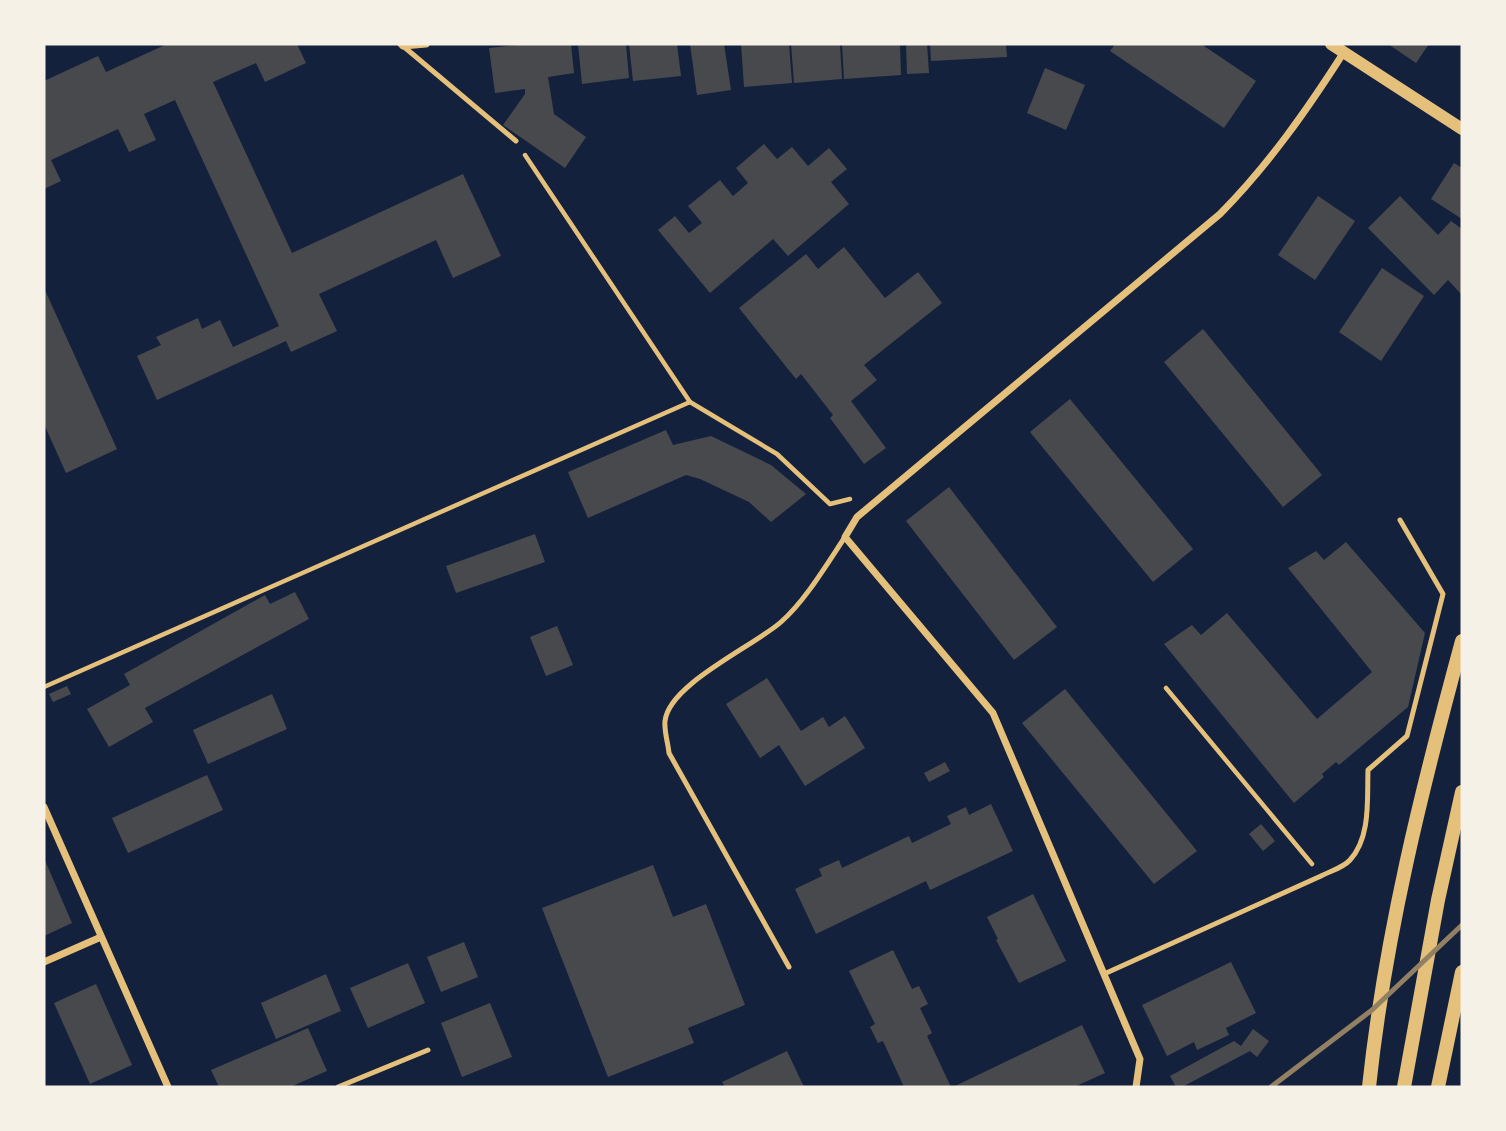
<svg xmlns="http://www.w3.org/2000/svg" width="1506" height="1131" viewBox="0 0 1506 1131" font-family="'Zilla Slab',serif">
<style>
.building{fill:#48494c}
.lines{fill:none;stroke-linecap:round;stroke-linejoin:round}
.path{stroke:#e5c07b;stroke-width:4.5}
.service{stroke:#e5c07b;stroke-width:5}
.minor{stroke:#e5c07b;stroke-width:7}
.tertiary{stroke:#e5c07b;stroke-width:12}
.secondary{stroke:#e5c07b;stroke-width:14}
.rail{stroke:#918062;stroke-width:5}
</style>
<rect width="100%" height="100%" fill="#14213d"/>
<!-- building -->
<g class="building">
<path d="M 167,44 L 297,44 L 306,63 L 265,82 L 256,63 L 213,82 L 292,253 L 463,174 L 501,256 L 453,278 L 436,240 L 319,294 L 337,331 L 291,352 L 286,341 L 157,400 L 137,356 L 161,345 L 156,337 L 198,318 L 202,329 L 220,320 L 233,347 L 279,326 L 175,100 L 144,114 L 156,140 L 129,152 L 118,129 L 51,160 L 61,181 L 44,189 L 44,81 L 98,56 L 106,72 Z"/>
<path d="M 525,44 L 571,44 L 574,73 L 548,77 L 554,114 L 586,137 L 565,168 L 503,125 L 525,94 L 525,89 L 495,93 L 489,48 Z"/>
<path d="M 578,44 L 626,44 L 629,78 L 582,84 Z"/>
<path d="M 629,44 L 677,44 L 681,76 L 633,81 Z"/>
<path d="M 690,44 L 724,44 L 731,90 L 697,95 Z"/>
<path d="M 741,44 L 789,44 L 792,83 L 744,87 Z"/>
<path d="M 791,44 L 840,44 L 842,79 L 794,83 Z"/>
<path d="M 842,44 L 900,44 L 901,75 L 844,79 Z"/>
<path d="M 906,44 L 927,44 L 929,73 L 907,74 Z"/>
<path d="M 930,44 L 1006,44 L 1007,57 L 931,61 Z"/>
<path d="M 1115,44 L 1201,44 L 1256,81 L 1224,128 L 1110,51 Z"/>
<path d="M 1388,44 L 1429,44 L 1416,63 Z"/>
<path d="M 1045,68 L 1085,85 L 1066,130 L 1027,113 Z"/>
<path d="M 764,144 L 777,159 L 792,147 L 808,166 L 829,148 L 847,169 L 831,182 L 849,204 L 788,256 L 773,239 L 710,293 L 658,230 L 675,216 L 689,233 L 702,223 L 688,206 L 720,180 L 733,196 L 748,183 L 736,168 Z"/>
<path d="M 1454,163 L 1462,168 L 1462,219 L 1431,199 Z"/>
<path d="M 1318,196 L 1355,221 L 1315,280 L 1278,255 Z"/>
<path d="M 1400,196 L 1438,235 L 1451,221 L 1462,229 L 1462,295 L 1448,280 L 1434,295 L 1368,228 Z"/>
<path d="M 844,247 L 885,298 L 918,272 L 942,303 L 864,365 L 877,380 L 851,401 L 886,448 L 864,464 L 830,418 L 833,415 L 801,374 L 796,379 L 739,308 L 806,254 L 818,269 Z"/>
<path d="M 1382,268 L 1424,296 L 1381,361 L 1339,332 Z"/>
<path d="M 44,288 L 117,449 L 66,473 L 44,424 Z"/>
<path d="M 1203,329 L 1322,475 L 1283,507 L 1164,362 Z"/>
<path d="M 1070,399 L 1193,549 L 1153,582 L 1030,432 Z"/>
<path d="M 666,430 L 673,445 L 711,436 L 771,465 L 806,494 L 771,522 L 749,502 L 700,479 L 686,475 L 588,518 L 568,472 Z"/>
<path d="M 949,487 L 1057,627 L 1014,660 L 906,521 Z"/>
<path d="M 535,534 L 545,562 L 456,593 L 446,566 Z"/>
<path d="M 1346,542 L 1425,633 L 1408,707 L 1339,765 L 1336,762 L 1322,774 L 1324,777 L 1294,803 L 1164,644 L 1192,625 L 1201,635 L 1227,613 L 1317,719 L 1372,672 L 1288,568 L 1316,551 L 1324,560 Z"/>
<path d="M 295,592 L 309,619 L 145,708 L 153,722 L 109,747 L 87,709 L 130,685 L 124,674 L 265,595 L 270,604 Z"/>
<path d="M 557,626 L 573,665 L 546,676 L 530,637 Z"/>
<path d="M 767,678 L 801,731 L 823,717 L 829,727 L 845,716 L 865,748 L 805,786 L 779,745 L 760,758 L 726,704 Z"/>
<path d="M 67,686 L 71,694 L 53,702 L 49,694 Z"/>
<path d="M 1065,689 L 1197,851 L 1154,884 L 1022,723 Z"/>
<path d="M 272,694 L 287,729 L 208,764 L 193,730 Z"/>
<path d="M 945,762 L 950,771 L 929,782 L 924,773 Z"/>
<path d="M 207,775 L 223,810 L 128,853 L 112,818 Z"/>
<path d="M 991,804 L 1013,851 L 930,890 L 926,881 L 816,934 L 795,889 L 822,876 L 819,869 L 839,860 L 842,868 L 909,836 L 912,843 L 951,824 L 947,816 L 966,807 L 969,815 Z"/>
<path d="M 1261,824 L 1275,841 L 1263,851 L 1249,834 Z"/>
<path d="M 44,858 L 72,923 L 44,936 Z"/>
<path d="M 653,865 L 673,917 L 706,904 L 745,1005 L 688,1028 L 694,1043 L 608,1077 L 542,908 Z"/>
<path d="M 1033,894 L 1066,961 L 1019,983 L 996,940 L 998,939 L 987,917 Z"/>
<path d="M 464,942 L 478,977 L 441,992 L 427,957 Z"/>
<path d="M 893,950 L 912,989 L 919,986 L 928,1004 L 920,1008 L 932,1033 L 927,1036 L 951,1087 L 904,1087 L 883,1041 L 878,1043 L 870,1027 L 875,1024 L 849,971 Z"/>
<path d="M 1231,962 L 1256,1013 L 1226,1028 L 1229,1035 L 1197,1050 L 1194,1042 L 1167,1056 L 1142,1005 Z"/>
<path d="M 408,963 L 425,1003 L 368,1028 L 350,988 Z"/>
<path d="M 326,974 L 341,1011 L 276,1039 L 261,1003 Z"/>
<path d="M 96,984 L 132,1065 L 90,1084 L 54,1003 Z"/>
<path d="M 490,1003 L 512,1057 L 462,1077 L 441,1023 Z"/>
<path d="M 1082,1025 L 1105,1073 L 1074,1087 L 953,1087 Z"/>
<path d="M 308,1028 L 327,1071 L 290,1087 L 219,1087 L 211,1070 Z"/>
<path d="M 1253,1029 L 1269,1041 L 1257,1057 L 1250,1051 L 1182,1087 L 1176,1087 L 1170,1076 L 1234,1041 L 1241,1046 Z"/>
<path d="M 787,1051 L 804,1087 L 725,1087 L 722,1082 Z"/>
</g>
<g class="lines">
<!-- path -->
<g class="path">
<path d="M 525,155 L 690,402 L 777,454 L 830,504 L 850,499"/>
<path d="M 44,687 L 690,402"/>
<path d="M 1166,688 L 1312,864"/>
</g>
<!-- service -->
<g class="service">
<path d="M 403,46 L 516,141"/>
<path d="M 789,967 L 669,753 C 668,743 664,731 665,721 C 669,684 754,646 781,622 C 805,601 827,564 845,537"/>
<path d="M 1104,974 L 1321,876 C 1330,871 1343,868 1350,860 C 1371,837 1367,799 1368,770 L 1407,736 L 1443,594 L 1400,520"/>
<path d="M 338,1087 L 428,1050"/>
</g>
<!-- minor -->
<g class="minor">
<path d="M 401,44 L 403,46 L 426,44"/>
<path d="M 44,807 L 168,1087"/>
<path d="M 44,962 L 101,937"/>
<path d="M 1136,1087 L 1140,1059 L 993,713 L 845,537 L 857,517 L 1220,214 C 1269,164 1307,110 1344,52"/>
</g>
<!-- tertiary -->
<path class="tertiary" d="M 1331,44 L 1462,129"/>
<!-- secondary -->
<g class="secondary">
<path d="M 1369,1087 C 1385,936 1422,788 1462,641"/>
<path d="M 1404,1087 L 1438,900 L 1462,792"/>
<path d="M 1438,1087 L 1462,972"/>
</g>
<!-- rail -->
<path class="rail" d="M 1271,1087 L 1372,1010 L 1462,925"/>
</g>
<!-- border -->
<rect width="1506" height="1131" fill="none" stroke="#f6f1e7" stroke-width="91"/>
</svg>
